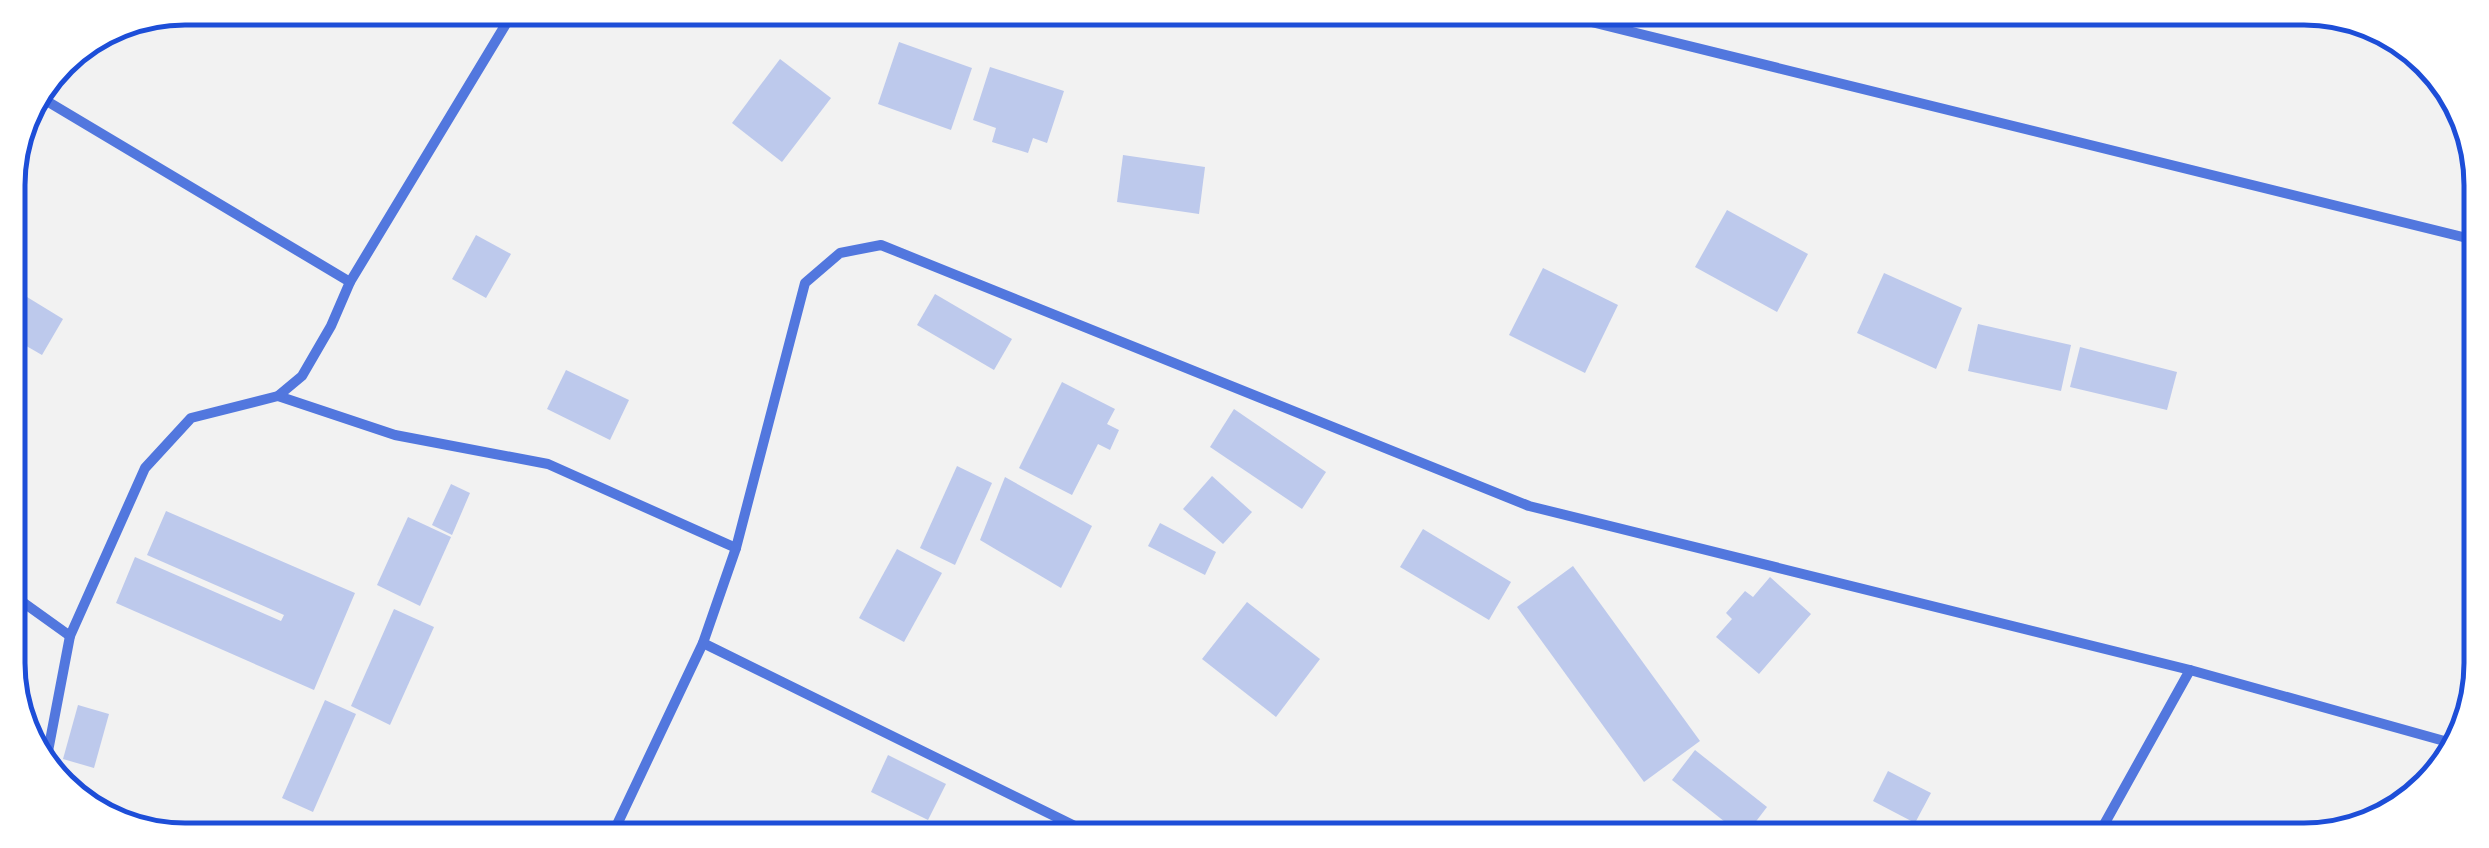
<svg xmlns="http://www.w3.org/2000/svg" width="2489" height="848" viewBox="0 0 2489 848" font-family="Jost,sans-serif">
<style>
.building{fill:#bdc9ec}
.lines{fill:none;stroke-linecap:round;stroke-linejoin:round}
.minor{stroke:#5277de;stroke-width:10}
.rim{fill:none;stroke:#1d4ed8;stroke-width:5}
</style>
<rect width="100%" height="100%" fill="#f2f2f2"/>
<!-- building -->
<g class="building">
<path d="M 899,42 L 972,68 L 951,130 L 878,104 Z"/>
<path d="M 780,59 L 831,98 L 782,162 L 732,123 Z"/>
<path d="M 990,67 L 1064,91 L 1047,143 L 1033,138 L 1028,153 L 992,142 L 996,128 L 973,120 Z"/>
<path d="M 1123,155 L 1205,167 L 1199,214 L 1117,202 Z"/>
<path d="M 1727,210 L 1808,254 L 1777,312 L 1695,267 Z"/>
<path d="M 476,235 L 511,254 L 486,298 L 452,279 Z"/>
<path d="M 1543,268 L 1618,305 L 1585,373 L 1509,335 Z"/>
<path d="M 1884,273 L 1962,308 L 1936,369 L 1857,333 Z"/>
<path d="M 9,286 L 63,319 L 42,355 L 9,336 Z"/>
<path d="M 935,294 L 1012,339 L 994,370 L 917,325 Z"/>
<path d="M 1978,324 L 2071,345 L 2061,391 L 1968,371 Z"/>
<path d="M 2080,347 L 2177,372 L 2167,410 L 2070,387 Z"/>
<path d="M 566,370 L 629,400 L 610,440 L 547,409 Z"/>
<path d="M 1062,382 L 1115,409 L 1107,424 L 1119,430 L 1110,450 L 1098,444 L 1072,495 L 1019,468 Z"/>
<path d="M 1234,409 L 1326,472 L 1302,509 L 1210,447 Z"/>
<path d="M 957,466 L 992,483 L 955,565 L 920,548 Z"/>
<path d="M 1212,476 L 1252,512 L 1223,544 L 1183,509 Z"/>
<path d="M 1005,477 L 1092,526 L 1061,588 L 980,540 Z"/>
<path d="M 451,484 L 470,493 L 452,535 L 432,525 Z"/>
<path d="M 166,511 L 355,593 L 314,690 L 116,603 L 135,557 L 281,621 L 284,615 L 147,555 Z"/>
<path d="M 408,517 L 451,537 L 420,606 L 377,585 Z"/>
<path d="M 1160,523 L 1216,552 L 1205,575 L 1148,546 Z"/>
<path d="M 1423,529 L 1511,582 L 1489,620 L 1400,567 Z"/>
<path d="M 897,549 L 942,573 L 904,642 L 859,618 Z"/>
<path d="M 1573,566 L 1700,741 L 1644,782 L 1517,607 Z"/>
<path d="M 1770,577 L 1811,614 L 1759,674 L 1716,637 L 1732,619 L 1726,613 L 1745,591 L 1753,597 Z"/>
<path d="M 1247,602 L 1320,659 L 1276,717 L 1202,659 Z"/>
<path d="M 394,609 L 434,627 L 390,725 L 351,706 Z"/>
<path d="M 325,700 L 356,714 L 313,812 L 282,798 Z"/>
<path d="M 78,705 L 109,714 L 94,768 L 63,759 Z"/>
<path d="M 1695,750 L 1767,807 L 1744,837 L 1672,780 Z"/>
<path d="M 888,755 L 946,784 L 928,820 L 871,792 Z"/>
<path d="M 1888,771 L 1931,793 L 1915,823 L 1873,801 Z"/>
</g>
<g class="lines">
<!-- minor -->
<g class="minor">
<path d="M 1555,13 L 2479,241"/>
<path d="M 35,94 L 350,282"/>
<path d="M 278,396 L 395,435 L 548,464 L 736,548"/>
<path d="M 10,593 L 70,636"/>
<path d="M 703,643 L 1093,835"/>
<path d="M 45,767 L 70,636 L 145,468 L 191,418 L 278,396 L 302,376 L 331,326 L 350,282 L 515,9"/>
<path d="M 613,833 L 703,643 L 736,548 L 805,283 L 840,253 L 881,245 L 1529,506 L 2190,670 L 2455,744"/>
<path d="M 2096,839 L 2190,670"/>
</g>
</g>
<!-- crop -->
<path d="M0 0H2489V848H0ZM185 25H2304A160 160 0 0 1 2464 185V663A160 160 0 0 1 2304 823H185A160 160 0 0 1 25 663V185A160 160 0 0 1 185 25Z" fill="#fff" fill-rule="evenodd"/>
<path class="rim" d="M185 25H2304A160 160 0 0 1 2464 185V663A160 160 0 0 1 2304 823H185A160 160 0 0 1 25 663V185A160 160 0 0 1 185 25Z"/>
</svg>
